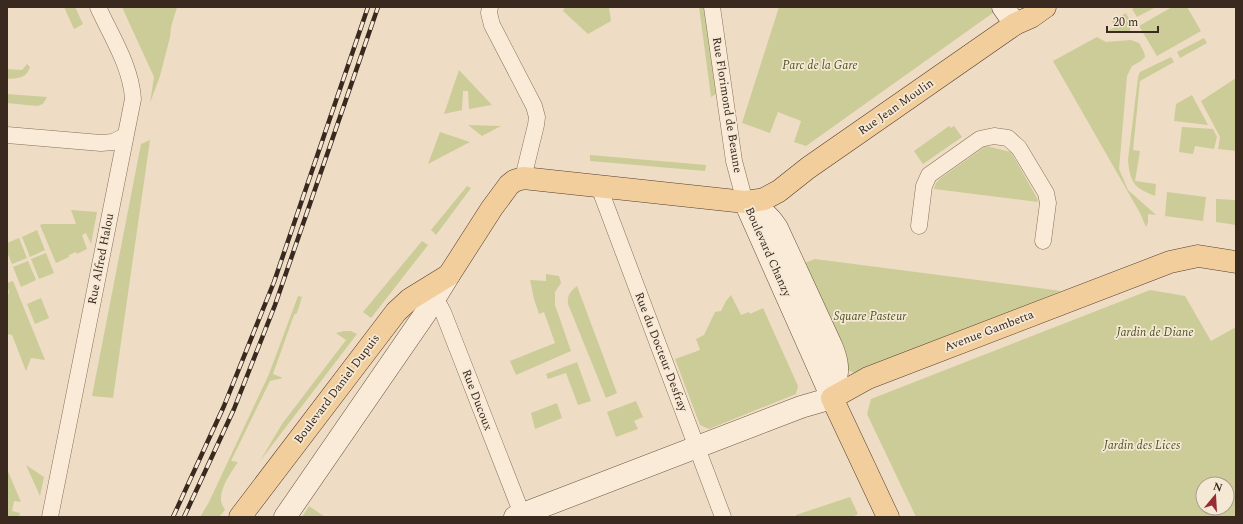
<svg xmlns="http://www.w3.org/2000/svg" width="1243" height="524" viewBox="0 0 1243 524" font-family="Spectral,serif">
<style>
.green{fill:#cbcc98;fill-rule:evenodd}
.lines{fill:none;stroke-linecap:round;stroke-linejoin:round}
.street-casing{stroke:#896e5a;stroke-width:17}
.secondary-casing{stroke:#6a503e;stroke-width:23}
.primary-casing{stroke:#563d2f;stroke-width:23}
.street{stroke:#f9ebd7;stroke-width:16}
.secondary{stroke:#f9ebd7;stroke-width:22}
.primary{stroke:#f1ce9c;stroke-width:22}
.rail-casing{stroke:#39291e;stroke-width:4.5}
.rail{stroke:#f5e8d4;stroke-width:3;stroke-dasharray:9;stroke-linecap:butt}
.labels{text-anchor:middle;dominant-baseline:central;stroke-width:3.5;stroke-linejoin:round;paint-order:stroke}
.park-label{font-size:12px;font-style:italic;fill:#4e5525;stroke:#f5e8d4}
.street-label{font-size:12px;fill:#39291e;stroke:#f5e8d4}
</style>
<rect width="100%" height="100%" fill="#eeddc4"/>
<!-- green -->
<g class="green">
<path d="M 64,7 L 75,7 L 83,24 L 74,29 Z"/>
<path d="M 122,7 L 177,7 L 171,27 L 170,37 L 160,76 L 150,103 L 154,77 Z"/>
<path d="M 565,7 L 609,7 L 611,21 L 588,34 L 563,11 Z"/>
<path d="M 699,7 L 705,7 L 716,94 L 711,97 Z"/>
<path d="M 779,7 L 995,7 L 997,10 L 806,146 L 794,142 L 801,121 L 778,112 L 770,133 L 742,123 Z"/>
<path d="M 1136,7 L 1156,7 L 1137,17 L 1132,9 Z"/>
<path d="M 1172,7 L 1187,7 L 1201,31 L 1157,56 L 1139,26 Z"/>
<path d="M 1126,13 L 1131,23 L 1130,31 L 1126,33 L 1106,32 L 1115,27 L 1112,21 Z"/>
<path d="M 1097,37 L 1106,42 L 1131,40 L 1139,43 L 1144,52 L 1145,57 L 1141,61 L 1132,66 L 1127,76 L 1119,169 L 1128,190 L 1156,215 L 1148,214 L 1148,223 L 1146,227 L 1140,213 L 1080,108 L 1053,61 Z"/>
<path d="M 1204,38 L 1207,43 L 1180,58 L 1177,52 Z"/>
<path d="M 1171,57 L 1174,62 L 1140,81 L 1133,150 L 1140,151 L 1135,181 L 1156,184 L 1155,196 C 1134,188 1130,182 1128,160 L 1138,77 L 1140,72 Z"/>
<path d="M 27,64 L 30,67 C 26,79 18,78 7,79 L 7,69 L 22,70 Z"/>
<path d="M 459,70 L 492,105 L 469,109 L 468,91 L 463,91 L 462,110 L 444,114 Z"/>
<path d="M 1236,78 L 1236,151 L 1218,149 L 1220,137 L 1201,101 Z"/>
<path d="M 7,94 L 47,97 L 43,104 L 37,106 L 7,103 Z"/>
<path d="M 1192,95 L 1208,125 L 1174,121 L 1176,104 Z"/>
<path d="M 468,125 L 501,126 L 482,136 Z"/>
<path d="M 949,126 L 951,128 L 954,126 L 962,137 L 923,164 L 914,151 Z"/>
<path d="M 1182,127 L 1213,129 L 1217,137 L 1214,149 L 1195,146 L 1193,154 L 1179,152 Z"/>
<path d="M 440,132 L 470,142 L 428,164 Z"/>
<path d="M 150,140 L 113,398 L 92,396 L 141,144 Z"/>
<path d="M 986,146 L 1011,152 L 1037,198 L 1038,202 L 934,189 L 936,183 L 941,178 Z"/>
<path d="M 590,155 L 706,165 L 705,171 L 590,161 Z"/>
<path d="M 467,186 L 471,188 L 436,235 L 431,230 Z"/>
<path d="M 1167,192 L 1206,197 L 1203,221 L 1165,216 Z"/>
<path d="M 1216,199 L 1236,200 L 1236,225 L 1216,222 Z"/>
<path d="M 71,210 L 97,212 L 91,244 L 86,233 L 82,235 L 87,249 L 77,254 L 76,252 L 69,255 L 69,257 L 56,263 L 40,225 L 43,224 L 76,224 Z"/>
<path d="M 37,230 L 45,250 L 30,257 L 22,237 Z"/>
<path d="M 19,238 L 27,258 L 12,264 L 7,252 L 7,243 Z"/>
<path d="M 422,241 L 428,245 L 371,318 L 363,312 Z"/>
<path d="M 46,253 L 54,273 L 39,279 L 31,259 Z"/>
<path d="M 815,259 L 1039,288 L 1061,291 L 857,374 L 839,366 L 793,267 Z"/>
<path d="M 28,261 L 36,280 L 21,287 L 13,267 Z"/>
<path d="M 546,274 L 559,276 L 561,283 L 555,292 L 555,305 L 571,351 L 516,375 L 510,361 L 555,343 L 544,312 L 539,314 L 534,299 L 530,280 L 546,281 Z"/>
<path d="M 13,281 L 45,360 L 31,358 L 26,371 L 12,335 L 7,334 L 7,294 L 9,293 L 7,283 Z"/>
<path d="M 577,286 L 617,393 L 606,398 L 568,304 C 567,295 570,292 577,286 Z"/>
<path d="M 1150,290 L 1185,296 L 1211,341 L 1236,327 L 1236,517 L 916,517 L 867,414 L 871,399 ZM 1203,484 L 1227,484 L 1227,508 L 1203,508 Z"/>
<path d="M 731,295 L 741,315 L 749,312 L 750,314 L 763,308 L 798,386 L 796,394 L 709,429 L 700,425 L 675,359 L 700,350 L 696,339 L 704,335 L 715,312 L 721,311 L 726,301 Z"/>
<path d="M 298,296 L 302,297 L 297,313 L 294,315 L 273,374 L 283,378 L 270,381 L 231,461 L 238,462 C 231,473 220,487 221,501 C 221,504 224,507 225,510 L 219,517 L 200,517 L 208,504 L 269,374 Z"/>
<path d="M 41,298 L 49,318 L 35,324 L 27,304 Z"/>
<path d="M 344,331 L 351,331 L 357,334 L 260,461 L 282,424 L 346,340 L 336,333 Z"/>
<path d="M 577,362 L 591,401 L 578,405 L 566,373 L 548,379 L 546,374 Z"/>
<path d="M 636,401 L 643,417 L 634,421 L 638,429 L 616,437 L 607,412 Z"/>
<path d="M 557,403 L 562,418 L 535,429 L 531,413 Z"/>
<path d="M 26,465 L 44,477 L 40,496 Z"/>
<path d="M 7,469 L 21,502 L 14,501 L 12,511 L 20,513 L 19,517 L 7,517 Z"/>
<path d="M 850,497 L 858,514 L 852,517 L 796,517 L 796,515 Z"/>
<path d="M 309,506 L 325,517 L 302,517 Z"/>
</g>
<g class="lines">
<!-- street casing -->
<g class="street-casing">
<g id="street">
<path d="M 490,7 L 489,13 L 492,25 L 534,106 L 537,117 L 536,125 L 523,178"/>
<path d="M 712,7 L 734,161 L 745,202"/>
<path d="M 7,135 L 101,143 L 113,142 L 125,136"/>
<path d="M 599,187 L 723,517"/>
<path d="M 919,226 L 924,186 L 929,175 L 980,139 L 994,136 L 1008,138 L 1019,148 L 1046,193 L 1048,203 L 1043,241"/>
<path d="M 431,290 L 443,312 L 522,514"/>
<path d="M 50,517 L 133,99 C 131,66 111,36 98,7"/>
</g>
</g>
<!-- secondary casing -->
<g class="secondary-casing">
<g id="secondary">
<path d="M 1003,7 L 1015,24"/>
<path d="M 745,202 C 760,209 768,214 777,228 L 831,345 C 841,368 837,374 832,398"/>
<path d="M 745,202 L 832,398"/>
<path d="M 285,517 L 425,314 L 449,275"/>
<path d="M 515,517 L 801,407 L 832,398"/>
</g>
</g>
<!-- primary casing -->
<g class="primary-casing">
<g id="primary">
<path d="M 240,517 L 396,312 L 410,299 L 449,275 L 492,208 L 509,185 L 514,181 L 523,178 L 745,202 L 764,199 L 779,191 L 808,168 L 1015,24 L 1031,17 L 1045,7"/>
<path d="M 888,517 L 832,398 L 868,378 L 1170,262 L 1198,256 L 1236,262"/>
</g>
</g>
<!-- street -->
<use href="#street" class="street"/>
<!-- secondary -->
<use href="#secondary" class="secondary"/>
<!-- primary -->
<use href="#primary" class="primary"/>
<!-- rail casing -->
<g class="rail-casing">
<g id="rail">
<path d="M 173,517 L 224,406 L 274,282 L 368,7"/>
<path d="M 184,517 L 234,409 L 275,305 L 378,7"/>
</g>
</g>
<!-- rail -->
<use href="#rail" class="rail"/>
</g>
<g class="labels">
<!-- park labels -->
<g class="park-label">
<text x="820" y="65">Parc de la Gare</text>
<text x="870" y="316">Square Pasteur</text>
<text x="1155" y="332">Jardin de Diane</text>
<text x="1142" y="445">Jardin des Lices</text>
</g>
<!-- street labels -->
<g class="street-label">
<text transform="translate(727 105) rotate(81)">Rue Florimond de Beaune</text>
<text transform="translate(896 107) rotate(-35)">Rue Jean Moulin</text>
<text transform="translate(768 252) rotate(66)">Boulevard Chanzy</text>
<text transform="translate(101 259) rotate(-79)">Rue Alfred Halou</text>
<text transform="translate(989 331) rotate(-21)">Avenue Gambetta</text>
<text transform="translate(661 352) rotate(69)">Rue du Docteur Desfray</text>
<text transform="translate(337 389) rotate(-53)">Boulevard Daniel Dupuis</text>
<text transform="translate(477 400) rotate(69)">Rue Ducoux</text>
</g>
</g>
<!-- border -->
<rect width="1243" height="524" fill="none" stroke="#39291e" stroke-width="16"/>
<!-- north arrow -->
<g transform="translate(1215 496) rotate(18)"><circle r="19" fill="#f5e8d4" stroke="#aa9c8b"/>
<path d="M0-3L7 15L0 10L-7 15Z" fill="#972b36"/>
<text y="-6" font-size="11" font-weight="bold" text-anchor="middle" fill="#39291e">N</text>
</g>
<!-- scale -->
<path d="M1107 26v6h51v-6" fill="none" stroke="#39291e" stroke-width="2"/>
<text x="1113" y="26" font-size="12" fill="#39291e" stroke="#f5e8d4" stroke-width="3" paint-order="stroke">20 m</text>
</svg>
